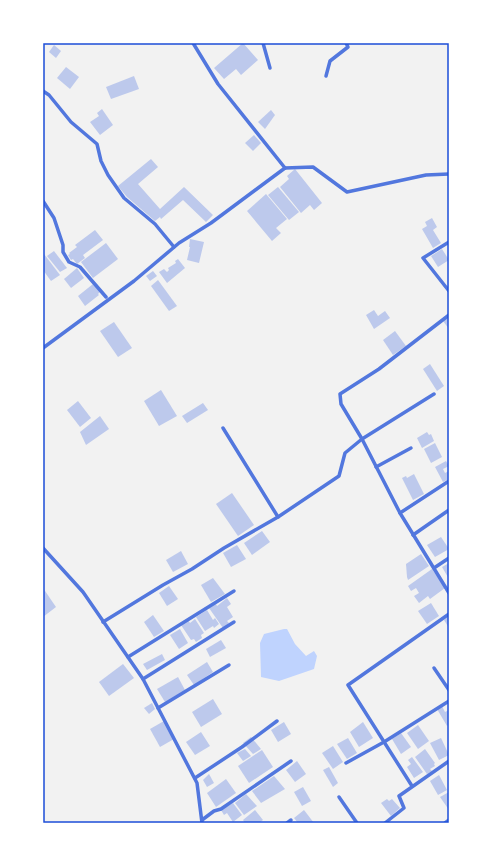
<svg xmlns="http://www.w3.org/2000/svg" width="492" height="866" viewBox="0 0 492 866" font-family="'Open Sans',sans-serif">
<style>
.water{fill:#bfd3fe}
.building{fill:#bdc9ec}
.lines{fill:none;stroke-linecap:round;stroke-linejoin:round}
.minor{stroke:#5277de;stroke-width:3.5}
.neatline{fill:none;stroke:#1d4ed8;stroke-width:1.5}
</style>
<rect width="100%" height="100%" fill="#f2f2f2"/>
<!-- water -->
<path class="water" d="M 284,629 L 287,629 L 295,644 L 306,656 L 314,651 L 317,656 L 314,669 L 279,681 L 261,677 L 260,643 L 264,634 Z"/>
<!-- building -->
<g class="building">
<path d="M 243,43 L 258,60 L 241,75 L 236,69 L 224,79 L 214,68 Z"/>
<path d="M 54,45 L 61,51 L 56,58 L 49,52 Z"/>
<path d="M 66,67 L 79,77 L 70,89 L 57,78 Z"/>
<path d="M 134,76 L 139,89 L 111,99 L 106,87 Z"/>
<path d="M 102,109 L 113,125 L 100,135 L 90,122 L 99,116 L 97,113 Z"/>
<path d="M 271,110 L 275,115 L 265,129 L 258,122 Z"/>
<path d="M 254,135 L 261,143 L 253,151 L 245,143 Z"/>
<path d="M 151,159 L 158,167 L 138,184 L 160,209 L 184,187 L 213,215 L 206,222 L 183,200 L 161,219 L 160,217 L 155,221 L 127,197 L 118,186 Z"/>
<path d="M 295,169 L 322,203 L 314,210 L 310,205 L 301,213 L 280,187 L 289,179 L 287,176 Z"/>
<path d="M 278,187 L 299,212 L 289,220 L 268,195 Z"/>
<path d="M 266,194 L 287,219 L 276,228 L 281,233 L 272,241 L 247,211 Z"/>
<path d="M 432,218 L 437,227 L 433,230 L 441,243 L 433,248 L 422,229 L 427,226 L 425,222 Z"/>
<path d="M 95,230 L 103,240 L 83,255 L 85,258 L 77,264 L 73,259 L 71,260 L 68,255 L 70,254 L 69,253 L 77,247 L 75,245 Z"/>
<path d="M 190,239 L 204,242 L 199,263 L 187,260 L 190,247 L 189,247 Z"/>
<path d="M 106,243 L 118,259 L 93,278 L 81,262 Z"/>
<path d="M 442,249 L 449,260 L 438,267 L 431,256 Z"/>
<path d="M 54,251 L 67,268 L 60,272 L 47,256 Z"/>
<path d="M 44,254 L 60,275 L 51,281 L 43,270 L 43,255 Z"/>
<path d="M 178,259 L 185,268 L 167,283 L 159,272 L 164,269 L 167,272 L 169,270 L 168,268 L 176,263 L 175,261 Z"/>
<path d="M 77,268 L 84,278 L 71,288 L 64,279 Z"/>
<path d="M 153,271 L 157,276 L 150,281 L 146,276 Z"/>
<path d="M 158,280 L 177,306 L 169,311 L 151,286 Z"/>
<path d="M 93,284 L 100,292 L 98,294 L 99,295 L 85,306 L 78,296 Z"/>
<path d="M 374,310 L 378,316 L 385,311 L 390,318 L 374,329 L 366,315 Z"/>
<path d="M 449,317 L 449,329 L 443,321 Z"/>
<path d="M 114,322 L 132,348 L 118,357 L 100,331 Z"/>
<path d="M 395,331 L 406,346 L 393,355 L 383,340 Z"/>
<path d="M 430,364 L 444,386 L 437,391 L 423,369 Z"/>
<path d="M 161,390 L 177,416 L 159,426 L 144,401 Z"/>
<path d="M 78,401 L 91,418 L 80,427 L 67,410 Z"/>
<path d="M 203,403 L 208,410 L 187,423 L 182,416 Z"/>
<path d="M 100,416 L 109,429 L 86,445 L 80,432 Z"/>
<path d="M 427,432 L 429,435 L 431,434 L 434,441 L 422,448 L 417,438 Z"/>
<path d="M 435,443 L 442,457 L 431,463 L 424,449 Z"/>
<path d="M 446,461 L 449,466 L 443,469 L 445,473 L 449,471 L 449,479 L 443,482 L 435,467 Z"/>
<path d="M 414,474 L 424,494 L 413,500 L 402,478 L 406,476 L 407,478 Z"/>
<path d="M 232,493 L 254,525 L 238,536 L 216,504 Z"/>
<path d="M 262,531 L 270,542 L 252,555 L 244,543 Z"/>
<path d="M 441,537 L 449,549 L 435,557 L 427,545 Z"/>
<path d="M 237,545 L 246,559 L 231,567 L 223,553 Z"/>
<path d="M 181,551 L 188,564 L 173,572 L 166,560 Z"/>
<path d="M 421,554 L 429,566 L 408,580 L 407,577 L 406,564 Z"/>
<path d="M 449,563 L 449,579 L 442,567 Z"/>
<path d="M 432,569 L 445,588 L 430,599 L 428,596 L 419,603 L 414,596 L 419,593 L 416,588 L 411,591 L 408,586 Z"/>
<path d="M 213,578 L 225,594 L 211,602 L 201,585 Z"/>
<path d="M 169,586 L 178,599 L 167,606 L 159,593 Z"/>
<path d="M 43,588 L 56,607 L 43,617 Z"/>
<path d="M 227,598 L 231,604 L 227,607 L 233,617 L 227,621 L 229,623 L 223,628 L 209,608 L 216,604 L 217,606 Z"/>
<path d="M 431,603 L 439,616 L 427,624 L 418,611 Z"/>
<path d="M 207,610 L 213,620 L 215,618 L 219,624 L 214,628 L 213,626 L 205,631 L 196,617 Z"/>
<path d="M 153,615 L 164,631 L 154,637 L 144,622 Z"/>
<path d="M 449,616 L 449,628 L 444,620 Z"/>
<path d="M 195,619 L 204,633 L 201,635 L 202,638 L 196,642 L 194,639 L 191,640 L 181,625 L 188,620 L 190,623 Z"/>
<path d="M 180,629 L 188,643 L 179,649 L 170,635 Z"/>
<path d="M 221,640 L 226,648 L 210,657 L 206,649 Z"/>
<path d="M 162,654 L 165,660 L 147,670 L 143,664 Z"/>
<path d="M 207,662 L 213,672 L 194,685 L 187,675 Z"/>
<path d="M 123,664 L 134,678 L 109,696 L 99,682 Z"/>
<path d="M 178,677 L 185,690 L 165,702 L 157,689 Z"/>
<path d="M 213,699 L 222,714 L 201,727 L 192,712 Z"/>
<path d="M 152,703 L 155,709 L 149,714 L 144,708 Z"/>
<path d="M 442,706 L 445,712 L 449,710 L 449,724 L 447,726 L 437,709 Z"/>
<path d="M 164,721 L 174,739 L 160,747 L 150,729 Z"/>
<path d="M 284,722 L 291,734 L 278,742 L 271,730 Z"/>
<path d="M 363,722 L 373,738 L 359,747 L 350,732 Z"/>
<path d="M 418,725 L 429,741 L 418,749 L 407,733 Z"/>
<path d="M 201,732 L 210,746 L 195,755 L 186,742 Z"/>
<path d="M 401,733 L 411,747 L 401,754 L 392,739 Z"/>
<path d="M 251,737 L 261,749 L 253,754 L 243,743 Z"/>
<path d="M 348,738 L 357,753 L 347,759 L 337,744 Z"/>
<path d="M 441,738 L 449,755 L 439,760 L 430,743 Z"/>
<path d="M 333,746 L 343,762 L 333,769 L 322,753 Z"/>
<path d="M 245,749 L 251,756 L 243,761 L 237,753 Z"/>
<path d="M 425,749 L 435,763 L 434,764 L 435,766 L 430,769 L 432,771 L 427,774 L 415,757 Z"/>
<path d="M 262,750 L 273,767 L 249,783 L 238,766 Z"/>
<path d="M 412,757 L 423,772 L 414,778 L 407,767 L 411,764 L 408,760 Z"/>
<path d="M 297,761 L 306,774 L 295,782 L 286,770 Z"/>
<path d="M 329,767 L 338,783 L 333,787 L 323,770 Z"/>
<path d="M 209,774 L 214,783 L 207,787 L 203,780 Z"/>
<path d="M 439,775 L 447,790 L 438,795 L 430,781 Z"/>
<path d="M 274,776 L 285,789 L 261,803 L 252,791 Z"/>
<path d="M 226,779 L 236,793 L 216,807 L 207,793 Z"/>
<path d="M 303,787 L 311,801 L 302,806 L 294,792 Z"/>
<path d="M 449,792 L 449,810 L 440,797 Z"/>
<path d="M 246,794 L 257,806 L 244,815 L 235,803 Z"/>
<path d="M 387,799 L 389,801 L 392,799 L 400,808 L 391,816 L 381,803 Z"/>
<path d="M 233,803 L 242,815 L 233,822 L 227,813 L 224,815 L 221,810 Z"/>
<path d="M 255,810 L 263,820 L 259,823 L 245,823 L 243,820 Z"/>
<path d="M 304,810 L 314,823 L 298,823 L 294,818 Z"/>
</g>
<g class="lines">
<!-- minor -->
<g class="minor">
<path d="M 193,43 L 218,84 L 285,168"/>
<path d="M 263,43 L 270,68"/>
<path d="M 326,76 L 330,61 L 348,47 L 346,43"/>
<path d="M 43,91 L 49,95 L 71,122 L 97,144 L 101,161 L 108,175 L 124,198 L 155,224 L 174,247"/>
<path d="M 285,168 L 313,167 L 347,192 L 426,175 L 449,174"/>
<path d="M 43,201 L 54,218 L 63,245 L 63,252 L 69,262 L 80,267 L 106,297"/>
<path d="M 449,242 L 423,258 L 449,291"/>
<path d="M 43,348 L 134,281 L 179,243 L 211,223 L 285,168"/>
<path d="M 223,428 L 278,517"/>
<path d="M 376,467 L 411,448"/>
<path d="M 449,481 L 400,513 L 449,593"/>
<path d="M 400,513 L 362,439 L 341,404 L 340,394 L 379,369 L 449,315"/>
<path d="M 413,535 L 449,510"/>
<path d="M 43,548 L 83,592 L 143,679 L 197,783 L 202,823"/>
<path d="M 434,568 L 449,558"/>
<path d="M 103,622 L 163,585 L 192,569 L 224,548 L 278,517 L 339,476 L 345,453 L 362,439 L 434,394"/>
<path d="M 128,657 L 234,591"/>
<path d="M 434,668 L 449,690"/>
<path d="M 143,679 L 234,622"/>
<path d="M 158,708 L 229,665"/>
<path d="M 346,763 L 384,742 L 449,701"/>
<path d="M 195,778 L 242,747 L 277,721"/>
<path d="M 412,786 L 348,685 L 449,614"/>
<path d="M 339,797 L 357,823"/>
<path d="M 202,820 L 214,811 L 221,809 L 291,761"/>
<path d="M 287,823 L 291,820"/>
<path d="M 385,823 L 404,808 L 399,796 L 449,761"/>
<path d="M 445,823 L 449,820"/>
</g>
</g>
<!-- border -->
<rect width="492" height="866" fill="none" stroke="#ffffff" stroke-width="88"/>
<rect x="44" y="44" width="404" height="778" class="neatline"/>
</svg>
